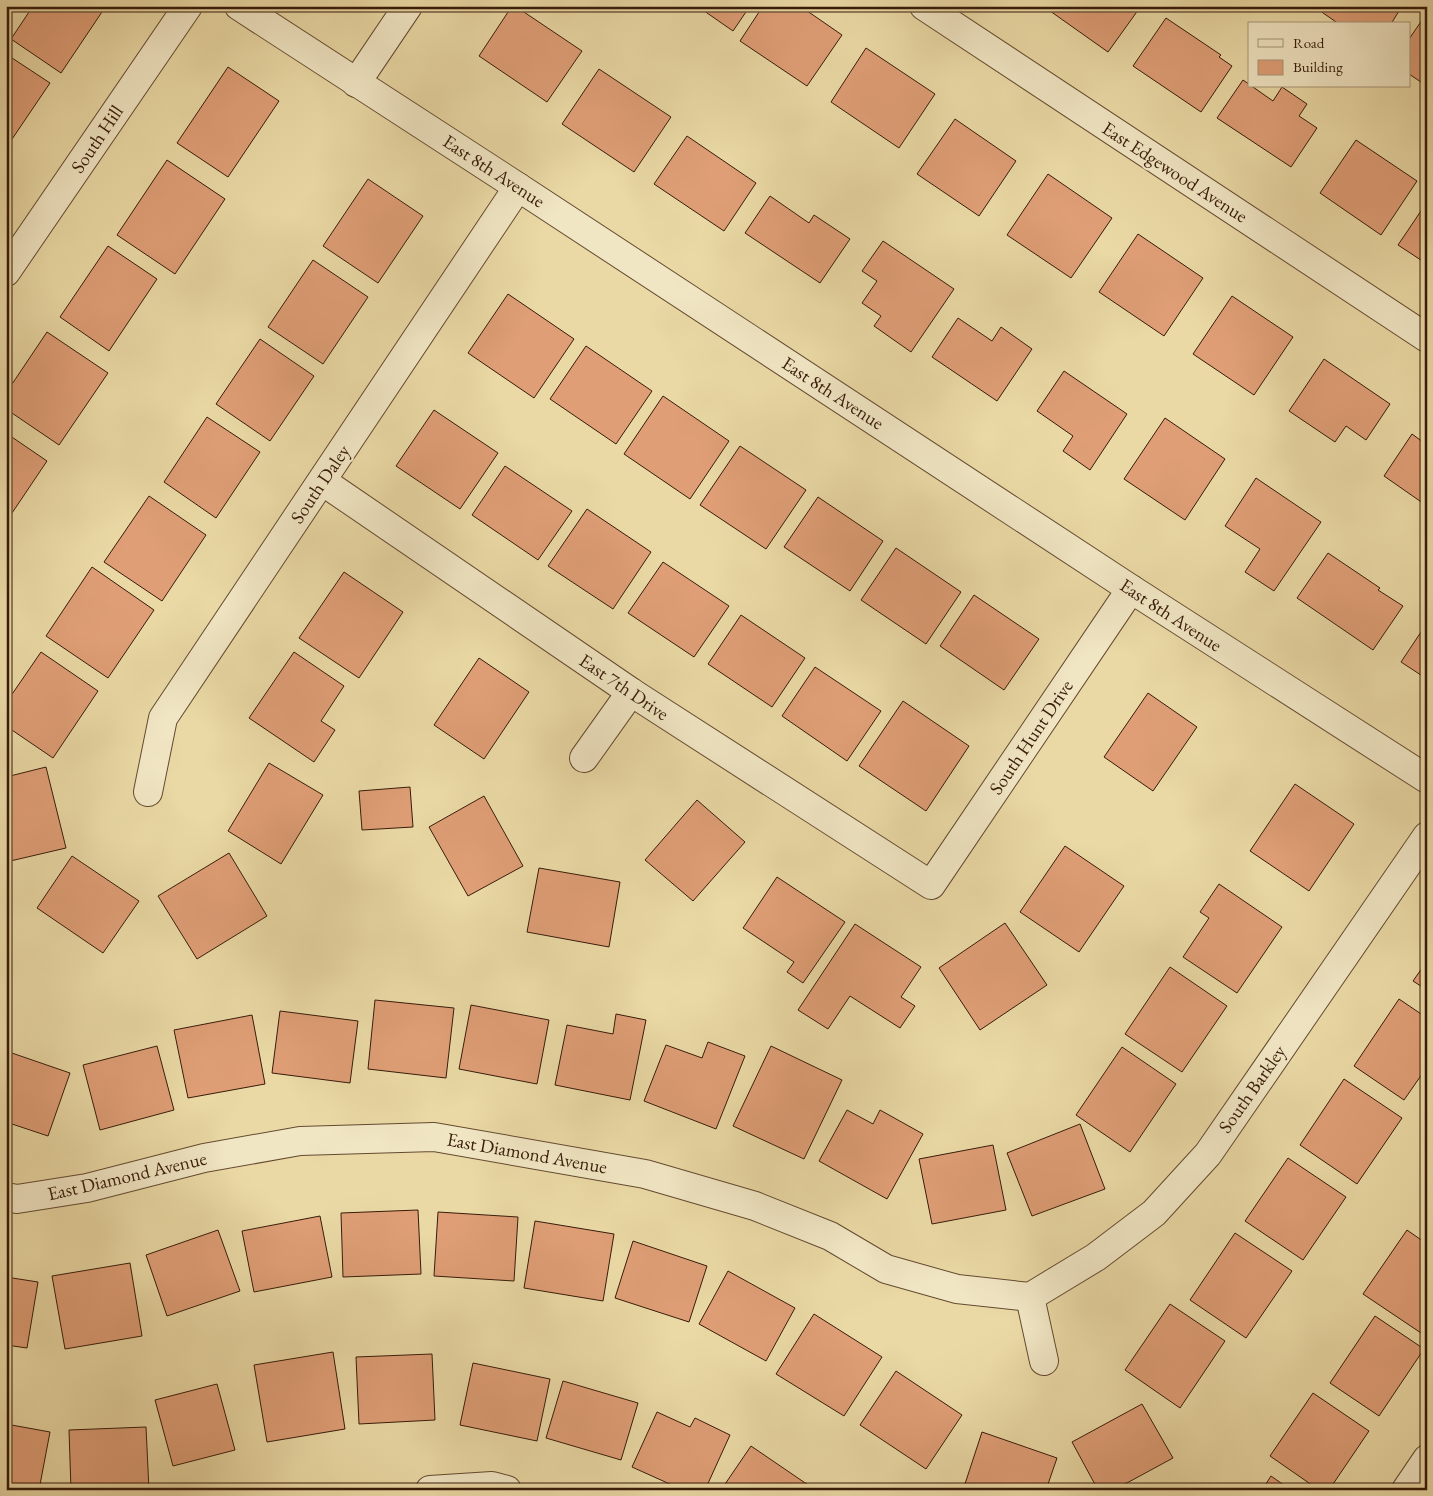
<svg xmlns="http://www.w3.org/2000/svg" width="1433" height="1496" viewBox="0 0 1433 1496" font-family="'EB Garamond',serif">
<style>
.building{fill:#df9e76;stroke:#371b09}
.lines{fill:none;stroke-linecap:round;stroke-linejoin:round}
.minor-casing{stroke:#644a30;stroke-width:30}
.minor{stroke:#f1e6c4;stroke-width:28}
.labels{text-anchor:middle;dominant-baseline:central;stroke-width:4.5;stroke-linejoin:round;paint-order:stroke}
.street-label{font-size:19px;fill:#371b09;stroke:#f1e6c4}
</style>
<rect width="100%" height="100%" fill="#ead9a5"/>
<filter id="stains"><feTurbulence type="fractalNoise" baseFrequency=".004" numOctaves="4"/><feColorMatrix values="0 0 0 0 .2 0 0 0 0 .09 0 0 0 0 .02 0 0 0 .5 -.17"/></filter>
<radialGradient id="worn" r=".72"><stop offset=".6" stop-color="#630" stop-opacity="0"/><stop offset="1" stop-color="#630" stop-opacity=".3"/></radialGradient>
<!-- building -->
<g class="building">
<path d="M 33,6 L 106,6 L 61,73 L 11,39 Z"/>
<path d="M 512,6 L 515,6 L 582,51 L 547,102 L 479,56 Z"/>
<path d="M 697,6 L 750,6 L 733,31 Z"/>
<path d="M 763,6 L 800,6 L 842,35 L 807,86 L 740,41 Z"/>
<path d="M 1043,6 L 1141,6 L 1108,52 Z"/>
<path d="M 1313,6 L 1402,6 L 1391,24 L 1339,24 Z"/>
<path d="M 1427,13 L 1427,86 L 1409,74 L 1409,39 Z"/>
<path d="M 1166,18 L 1221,55 L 1219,57 L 1232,66 L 1201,112 L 1133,66 Z"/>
<path d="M 866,48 L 935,94 L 899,148 L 831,102 Z"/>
<path d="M 6,54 L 50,83 L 6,148 Z"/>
<path d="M 228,67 L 279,101 L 228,177 L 177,143 Z"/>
<path d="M 599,69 L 671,117 L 634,172 L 562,124 Z"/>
<path d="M 1243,80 L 1273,101 L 1282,87 L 1307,104 L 1299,116 L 1317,128 L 1291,167 L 1217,118 Z"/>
<path d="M 955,119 L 1016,161 L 979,216 L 917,174 Z"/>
<path d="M 687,136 L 756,183 L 724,231 L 654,184 Z"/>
<path d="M 1356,140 L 1417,181 L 1381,235 L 1320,193 Z"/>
<path d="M 167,160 L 225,199 L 175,274 L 117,235 Z"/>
<path d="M 1048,174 L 1112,218 L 1071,278 L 1007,235 Z"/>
<path d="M 368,179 L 423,216 L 378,283 L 323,246 Z"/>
<path d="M 770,196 L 809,223 L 814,215 L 850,239 L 820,283 L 745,233 Z"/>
<path d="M 1427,202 L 1427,264 L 1398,245 Z"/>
<path d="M 1138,234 L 1203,278 L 1164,336 L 1099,292 Z"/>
<path d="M 883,241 L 954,289 L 911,352 L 874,326 L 881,316 L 862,303 L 877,281 L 862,271 Z"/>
<path d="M 108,246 L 157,279 L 109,351 L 60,317 Z"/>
<path d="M 313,260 L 368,297 L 323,364 L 268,327 Z"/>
<path d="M 508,294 L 574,339 L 534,398 L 468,353 Z"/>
<path d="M 1232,296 L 1293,337 L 1254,395 L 1193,354 Z"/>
<path d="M 958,318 L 992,341 L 1001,327 L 1032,349 L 997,401 L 932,357 Z"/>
<path d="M 47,332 L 108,373 L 59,445 L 6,409 L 6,393 Z"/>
<path d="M 260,339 L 314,376 L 270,441 L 216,404 Z"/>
<path d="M 586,346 L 652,391 L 616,444 L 550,399 Z"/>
<path d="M 1324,359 L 1390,404 L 1366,440 L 1346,426 L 1335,442 L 1289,411 Z"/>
<path d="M 1064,371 L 1127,414 L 1090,470 L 1063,451 L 1073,436 L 1037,411 Z"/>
<path d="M 663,396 L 729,441 L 690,499 L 624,454 Z"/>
<path d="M 434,410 L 498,453 L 460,509 L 396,466 Z"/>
<path d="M 207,417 L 260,452 L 216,518 L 164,482 Z"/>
<path d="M 1165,418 L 1225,459 L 1185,520 L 1124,479 Z"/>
<path d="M 6,433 L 47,461 L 6,522 Z"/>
<path d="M 1412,434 L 1427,445 L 1427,506 L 1384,476 Z"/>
<path d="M 740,446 L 806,490 L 766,549 L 700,505 Z"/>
<path d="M 505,466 L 572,511 L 538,560 L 472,515 Z"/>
<path d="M 1256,478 L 1321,522 L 1274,591 L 1245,572 L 1260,549 L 1225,526 Z"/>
<path d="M 149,496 L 206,535 L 162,601 L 104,562 Z"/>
<path d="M 818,497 L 883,541 L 850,591 L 784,547 Z"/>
<path d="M 587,509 L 651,552 L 613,609 L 548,566 Z"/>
<path d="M 896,548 L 961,592 L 926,644 L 861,600 Z"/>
<path d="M 1328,553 L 1380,588 L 1378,590 L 1403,606 L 1373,650 L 1297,598 Z"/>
<path d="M 663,562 L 729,606 L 694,657 L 628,613 Z"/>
<path d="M 92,567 L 154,610 L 108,678 L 46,636 Z"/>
<path d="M 344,572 L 403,612 L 359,678 L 299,638 Z"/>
<path d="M 974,595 L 1039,639 L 1004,690 L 940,646 Z"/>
<path d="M 741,615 L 805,658 L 772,707 L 708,664 Z"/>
<path d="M 1427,623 L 1427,679 L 1401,662 Z"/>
<path d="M 41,652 L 98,691 L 53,758 L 6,726 L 6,703 Z"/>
<path d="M 294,652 L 344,686 L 321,721 L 335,730 L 314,762 L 249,718 Z"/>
<path d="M 479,658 L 529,692 L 484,759 L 434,725 Z"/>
<path d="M 815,667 L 881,711 L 847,761 L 782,716 Z"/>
<path d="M 1148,693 L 1197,727 L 1153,791 L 1104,757 Z"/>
<path d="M 903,701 L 969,746 L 926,811 L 859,766 Z"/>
<path d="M 269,763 L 323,795 L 281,864 L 228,831 Z"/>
<path d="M 46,767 L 66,848 L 6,862 L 6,777 Z"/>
<path d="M 1295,784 L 1354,824 L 1309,891 L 1250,851 Z"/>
<path d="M 410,787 L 413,827 L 362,830 L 359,791 Z"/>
<path d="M 484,796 L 523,866 L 468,896 L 429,827 Z"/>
<path d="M 697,800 L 745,842 L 693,901 L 645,860 Z"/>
<path d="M 1065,846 L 1124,886 L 1079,952 L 1020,912 Z"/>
<path d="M 229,853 L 267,916 L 197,959 L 158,896 Z"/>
<path d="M 72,856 L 139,901 L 103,953 L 37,908 Z"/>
<path d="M 539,868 L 620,882 L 609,947 L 527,932 Z"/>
<path d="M 777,877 L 845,922 L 803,983 L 787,972 L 794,962 L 743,928 Z"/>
<path d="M 1219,884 L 1282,927 L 1237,993 L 1183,957 L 1209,918 L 1200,912 Z"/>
<path d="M 1005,923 L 1047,985 L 980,1030 L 939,968 Z"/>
<path d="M 855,924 L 921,967 L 901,997 L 915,1006 L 900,1028 L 850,996 L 828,1029 L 798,1010 Z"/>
<path d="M 1427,961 L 1427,990 L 1413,981 Z"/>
<path d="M 1170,967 L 1227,1006 L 1182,1072 L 1125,1034 Z"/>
<path d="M 1399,999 L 1427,1018 L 1427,1067 L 1404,1100 L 1354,1066 Z"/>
<path d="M 375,1000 L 454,1008 L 446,1078 L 368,1069 Z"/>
<path d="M 471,1005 L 549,1020 L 537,1084 L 459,1069 Z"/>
<path d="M 280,1011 L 358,1021 L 350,1083 L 272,1073 Z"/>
<path d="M 616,1014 L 646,1020 L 630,1100 L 555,1085 L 567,1025 L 613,1034 Z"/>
<path d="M 252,1015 L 265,1084 L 188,1098 L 174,1030 Z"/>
<path d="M 708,1042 L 745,1056 L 716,1129 L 644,1101 L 666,1045 L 702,1058 Z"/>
<path d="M 157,1046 L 174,1110 L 100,1130 L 83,1065 Z"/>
<path d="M 771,1046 L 842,1080 L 804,1159 L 733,1126 Z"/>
<path d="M 1122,1047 L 1176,1084 L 1130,1152 L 1076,1115 Z"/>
<path d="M 6,1051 L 70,1073 L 48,1136 L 6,1122 Z"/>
<path d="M 1344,1079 L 1402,1118 L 1357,1184 L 1300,1145 Z"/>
<path d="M 847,1110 L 873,1124 L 880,1110 L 923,1134 L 887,1199 L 819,1161 Z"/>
<path d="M 1080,1124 L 1105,1189 L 1032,1216 L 1007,1153 Z"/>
<path d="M 993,1145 L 1006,1210 L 932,1224 L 919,1159 Z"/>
<path d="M 1288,1158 L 1346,1197 L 1303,1260 L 1245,1221 Z"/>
<path d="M 418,1210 L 421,1274 L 343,1277 L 341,1213 Z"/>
<path d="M 438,1212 L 518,1217 L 514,1281 L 434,1276 Z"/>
<path d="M 320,1216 L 332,1277 L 254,1292 L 242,1231 Z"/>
<path d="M 535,1221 L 614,1234 L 603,1301 L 524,1288 Z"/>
<path d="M 218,1230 L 240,1291 L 167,1316 L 146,1255 Z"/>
<path d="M 1407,1230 L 1427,1244 L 1427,1337 L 1363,1294 Z"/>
<path d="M 1235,1233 L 1292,1271 L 1246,1338 L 1190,1300 Z"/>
<path d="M 633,1241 L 707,1266 L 689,1322 L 615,1298 Z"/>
<path d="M 130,1263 L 142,1336 L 65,1349 L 52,1276 Z"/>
<path d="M 728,1271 L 795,1308 L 766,1361 L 699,1324 Z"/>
<path d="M 6,1277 L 38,1282 L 27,1348 L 6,1345 Z"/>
<path d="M 1170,1304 L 1225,1341 L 1180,1408 L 1125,1370 Z"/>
<path d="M 814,1314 L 882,1357 L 844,1416 L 776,1374 Z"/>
<path d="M 1375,1316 L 1424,1349 L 1379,1416 L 1330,1383 Z"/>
<path d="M 333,1352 L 345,1429 L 267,1442 L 254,1365 Z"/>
<path d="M 432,1354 L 435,1420 L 359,1424 L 356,1357 Z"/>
<path d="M 473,1363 L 550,1379 L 537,1441 L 460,1425 Z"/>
<path d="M 896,1371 L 962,1415 L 926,1469 L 860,1425 Z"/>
<path d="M 563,1381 L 638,1403 L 621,1460 L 546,1438 Z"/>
<path d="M 217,1384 L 235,1450 L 173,1466 L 155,1400 Z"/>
<path d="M 1313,1393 L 1369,1431 L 1329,1490 L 1319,1490 L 1270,1456 Z"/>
<path d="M 1142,1404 L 1173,1458 L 1114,1490 L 1098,1490 L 1072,1442 Z"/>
<path d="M 657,1412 L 690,1427 L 695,1418 L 730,1435 L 705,1490 L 683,1490 L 632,1467 Z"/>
<path d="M 6,1424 L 50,1432 L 39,1490 L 6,1490 Z"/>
<path d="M 146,1427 L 149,1490 L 71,1490 L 69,1430 Z"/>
<path d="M 982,1432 L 1057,1458 L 1046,1490 L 963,1490 Z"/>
<path d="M 751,1446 L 814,1489 L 813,1490 L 721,1490 Z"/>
<path d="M 1271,1476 L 1291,1490 L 1262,1490 Z"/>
</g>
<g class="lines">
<!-- minor casing -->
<g class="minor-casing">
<g id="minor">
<path d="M 239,6 L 518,187 L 1131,589 L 1427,779"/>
<path d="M 924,6 L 1427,338"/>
<path d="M 356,83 L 408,6"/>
<path d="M 6,272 L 188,6"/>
<path d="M 322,481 L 631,692 L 931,885 L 1131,589"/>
<path d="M 584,758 L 631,692"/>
<path d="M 148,792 L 163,718 L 518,187"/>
<path d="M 6,1197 L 17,1199 L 87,1188 L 204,1158 L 300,1141 L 434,1137 L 645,1174 L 755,1206 L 830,1236 L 886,1269 L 957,1289 L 1030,1297"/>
<path d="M 1030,1297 L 1096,1257 L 1154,1213 L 1208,1154 L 1427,836"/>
<path d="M 1030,1297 L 1044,1361"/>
<path d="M 430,1490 L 492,1486 L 507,1490"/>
<path d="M 1406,1490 L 1427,1459"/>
</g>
</g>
<!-- minor -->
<use href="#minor" class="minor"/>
</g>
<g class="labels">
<!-- street labels -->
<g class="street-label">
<text transform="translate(97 139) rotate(-56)">South Hill</text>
<text transform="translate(494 171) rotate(33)">East 8th Avenue</text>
<text transform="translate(1175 172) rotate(33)">East Edgewood Avenue</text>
<text transform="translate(833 393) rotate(33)">East 8th Avenue</text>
<text transform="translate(320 484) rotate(-56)">South Daley</text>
<text transform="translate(1171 615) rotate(33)">East 8th Avenue</text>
<text transform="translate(624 687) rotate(34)">East 7th Drive</text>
<text transform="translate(1031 737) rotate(-56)">South Hunt Drive</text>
<text transform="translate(1252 1089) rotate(-55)">South Barkley</text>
<text transform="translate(527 1153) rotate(10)">East Diamond Avenue</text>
<text transform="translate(127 1176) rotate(-13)">East Diamond Avenue</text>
</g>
</g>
<!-- margin -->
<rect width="1433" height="1496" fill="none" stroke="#ead9a5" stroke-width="25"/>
<rect x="8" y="8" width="1418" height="1481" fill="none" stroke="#371b09" stroke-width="2.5"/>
<rect x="12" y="12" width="1408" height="1471" fill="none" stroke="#371b09"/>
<!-- legend -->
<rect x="1248" y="22" width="162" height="65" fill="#f1e6c4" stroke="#a79579"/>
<rect x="1258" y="39" width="25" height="8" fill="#f1e6c4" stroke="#a79579"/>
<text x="1293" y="48" font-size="15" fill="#371b09">Road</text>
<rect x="1258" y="60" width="25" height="15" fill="#df9e76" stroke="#a79579"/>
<text x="1293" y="72" font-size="15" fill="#371b09">Building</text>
<rect width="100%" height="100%" filter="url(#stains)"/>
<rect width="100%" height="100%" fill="url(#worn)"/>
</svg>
